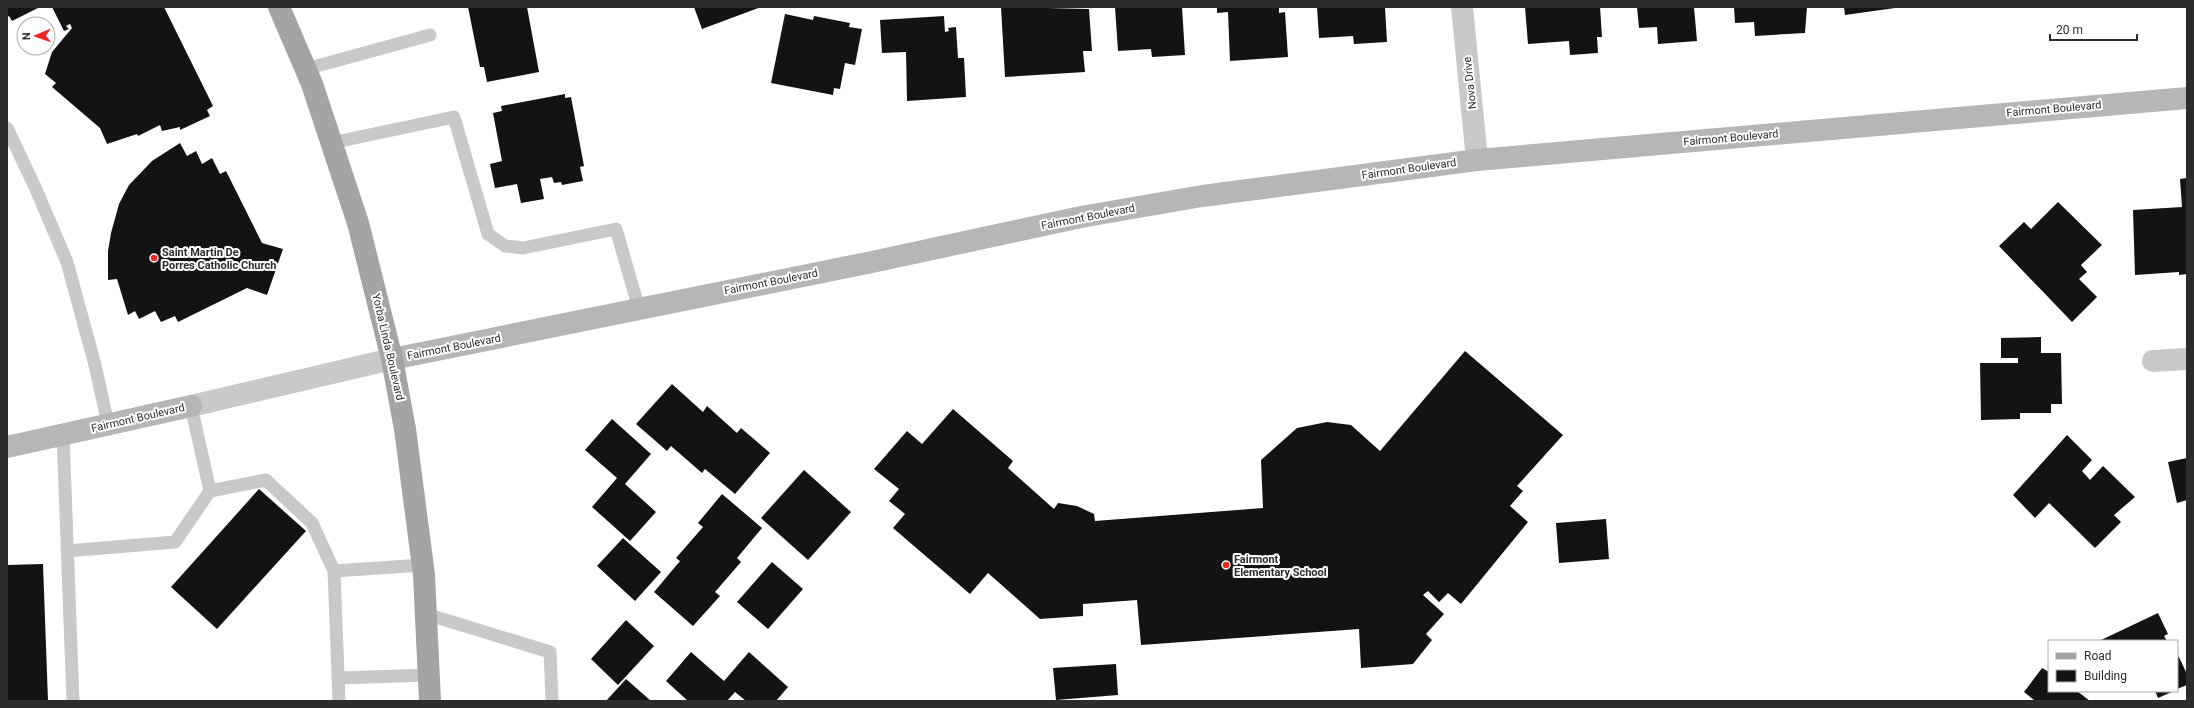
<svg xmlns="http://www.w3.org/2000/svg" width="2194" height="708" viewBox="0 0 2194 708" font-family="Roboto,sans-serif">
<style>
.building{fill:#131313}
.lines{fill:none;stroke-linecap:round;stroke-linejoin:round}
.service{stroke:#c9c9c9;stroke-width:13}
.minor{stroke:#c9c9c9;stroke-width:22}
.tertiary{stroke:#c9c9c9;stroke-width:22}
.secondary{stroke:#b6b6b6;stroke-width:22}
.primary{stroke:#a4a4a4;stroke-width:22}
.poi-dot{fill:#ef2622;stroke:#fff;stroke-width:1.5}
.labels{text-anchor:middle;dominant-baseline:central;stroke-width:4;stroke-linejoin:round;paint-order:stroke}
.street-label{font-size:11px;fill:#2c2c2c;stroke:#fff}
.poi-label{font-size:11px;font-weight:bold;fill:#2c2c2c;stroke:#fff;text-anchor:start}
</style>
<rect width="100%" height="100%" fill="#fff"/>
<!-- building -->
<g class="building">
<path d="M 7,7 L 40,7 L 12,21 L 9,16 L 7,17 Z"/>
<path d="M 52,7 L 164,7 L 213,106 L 207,110 L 210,116 L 180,130 L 180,127 L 162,131 L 160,125 L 138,136 L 137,134 L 107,144 L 100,128 L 52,87 L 56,83 L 45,74 L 52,52 L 72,28 L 70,24 L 66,26 L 69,29 L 64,31 Z"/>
<path d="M 468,7 L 527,7 L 539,72 L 487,82 L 484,67 L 480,67 Z"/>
<path d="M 694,7 L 761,7 L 702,29 Z"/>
<path d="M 1001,7 L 1089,9 L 1092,51 L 1083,51 L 1085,72 L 1005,77 Z"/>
<path d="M 1115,7 L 1182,7 L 1185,55 L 1152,57 L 1151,49 L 1118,51 Z"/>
<path d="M 1217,7 L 1279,7 L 1279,13 L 1285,12 L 1288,57 L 1230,61 L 1228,12 L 1217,13 Z"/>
<path d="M 1317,7 L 1385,7 L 1387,42 L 1354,44 L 1353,36 L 1319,38 Z"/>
<path d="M 1525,7 L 1600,7 L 1602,37 L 1597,37 L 1598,53 L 1570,55 L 1569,41 L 1528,44 Z"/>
<path d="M 1637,7 L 1694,7 L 1697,41 L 1658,44 L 1657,27 L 1639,28 Z"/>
<path d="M 1734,7 L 1807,7 L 1805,33 L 1755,36 L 1754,22 L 1735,23 Z"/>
<path d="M 1844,7 L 1895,7 L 1895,8 L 1845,15 Z"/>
<path d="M 785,14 L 813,20 L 814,16 L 850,23 L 849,27 L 862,29 L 855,65 L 845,63 L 840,89 L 834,88 L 833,95 L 771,83 Z"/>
<path d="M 944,16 L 945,32 L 949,31 L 948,28 L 956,27 L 958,58 L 964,58 L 966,97 L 907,101 L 906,52 L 882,53 L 880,20 Z"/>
<path d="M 565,94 L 565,98 L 571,97 L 584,166 L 580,167 L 583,181 L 562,185 L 561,182 L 554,183 L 552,177 L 540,179 L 544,199 L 521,203 L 517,184 L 495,188 L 490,164 L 502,161 L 493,113 L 502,111 L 501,106 Z"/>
<path d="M 180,143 L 187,156 L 196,151 L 202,164 L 212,158 L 220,174 L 226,171 L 262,243 L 283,249 L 267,295 L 247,288 L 178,322 L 175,316 L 161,322 L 155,311 L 139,319 L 135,311 L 128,315 L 117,279 L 108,280 L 108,251 L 111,233 L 119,204 L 129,185 L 152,161 Z"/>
<path d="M 2187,178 L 2187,274 L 2179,275 L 2179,272 L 2135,275 L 2133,210 L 2182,207 L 2180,179 Z"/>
<path d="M 2058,202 L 2102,245 L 2081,265 L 2087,272 L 2079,279 L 2097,297 L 2072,322 L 1999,246 L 2024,222 L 2031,229 Z"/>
<path d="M 2041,337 L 2041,353 L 2061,353 L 2062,404 L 2051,404 L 2051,413 L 2020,413 L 2020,419 L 1981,420 L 1980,363 L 2018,363 L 2018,358 L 2001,358 L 2001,338 Z"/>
<path d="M 1465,351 L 1563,435 L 1517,486 L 1523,491 L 1510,506 L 1528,522 L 1461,604 L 1448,593 L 1439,602 L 1428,591 L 1423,595 L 1444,614 L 1426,634 L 1432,640 L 1413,664 L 1361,668 L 1359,629 L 1141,645 L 1137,600 L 1083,604 L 1083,616 L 1040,619 L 988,573 L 970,594 L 893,528 L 905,514 L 889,501 L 899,489 L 874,469 L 907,431 L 922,444 L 953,409 L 1013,461 L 1008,468 L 1054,509 L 1058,503 L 1077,506 L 1094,514 L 1095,521 L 1263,508 L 1261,460 L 1297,428 L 1327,422 L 1351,425 L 1380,451 Z"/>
<path d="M 672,384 L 703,412 L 707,406 L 737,433 L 741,428 L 770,453 L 735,494 L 705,469 L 702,473 L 671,446 L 667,451 L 636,424 Z"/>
<path d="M 612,419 L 651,454 L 625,484 L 656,512 L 630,541 L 592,507 L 617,478 L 585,450 Z"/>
<path d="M 2067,435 L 2092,460 L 2082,471 L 2090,480 L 2103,466 L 2135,497 L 2114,515 L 2121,522 L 2095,548 L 2049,503 L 2035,518 L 2013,495 Z"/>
<path d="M 2187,458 L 2187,500 L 2177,503 L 2168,462 Z"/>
<path d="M 804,470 L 851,512 L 808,560 L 761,518 Z"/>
<path d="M 259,489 L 306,531 L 217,629 L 171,587 Z"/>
<path d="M 722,494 L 762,528 L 737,558 L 741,562 L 715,592 L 720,596 L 693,626 L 654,592 L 680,561 L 676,558 L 703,527 L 698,523 Z"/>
<path d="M 1606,519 L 1609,559 L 1559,563 L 1556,523 Z"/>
<path d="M 623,538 L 661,572 L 635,601 L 597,566 Z"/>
<path d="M 772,562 L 803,589 L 768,629 L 737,602 Z"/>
<path d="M 43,564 L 48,701 L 7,701 L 7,565 Z"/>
<path d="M 2158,613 L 2168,634 L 2164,636 L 2167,641 L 2099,641 Z"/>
<path d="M 626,620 L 654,646 L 618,685 L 591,659 Z"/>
<path d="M 691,652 L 724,681 L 749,652 L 788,687 L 776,701 L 746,701 L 735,692 L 727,701 L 688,701 L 666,681 Z"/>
<path d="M 2177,653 L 2187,674 L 2187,685 L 2177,689 Z"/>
<path d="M 1116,664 L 1118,695 L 1056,700 L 1053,668 Z"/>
<path d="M 2042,668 L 2049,672 L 2049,691 L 2077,691 L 2090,701 L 2033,701 L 2034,700 L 2024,692 Z"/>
<path d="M 626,679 L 651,701 L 606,701 Z"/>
<path d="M 2155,691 L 2174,691 L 2158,698 Z"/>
</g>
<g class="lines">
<!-- service -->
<g class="service">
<path d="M 306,69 L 430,35"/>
<path d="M 7,128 L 35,187 L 67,262 L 95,365 L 108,424"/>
<path d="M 331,143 L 454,117 L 488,234 L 505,246 L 523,248 L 616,229 L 639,309"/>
<path d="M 191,406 L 210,491"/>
<path d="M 63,434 L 73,701"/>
<path d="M 67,551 L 175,542 L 210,491 L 266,480 L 312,523 L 334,571 L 339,701"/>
<path d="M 334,571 L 423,565"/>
<path d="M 426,614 L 550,652 L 552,701"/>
<path d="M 338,678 L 429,675"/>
</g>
<!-- minor -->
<g class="minor">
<path d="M 1462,7 L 1477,160"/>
<path d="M 2153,361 L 2187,359"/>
</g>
<!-- tertiary -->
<path class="tertiary" d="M 191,406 L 392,359"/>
<!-- secondary -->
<g class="secondary">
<path d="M 392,359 L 872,262 L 1081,217 L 1202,196 L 1477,160 L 2187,98"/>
<path d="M 7,447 L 191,406"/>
</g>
<!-- primary -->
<path class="primary" d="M 279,7 L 312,84 L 358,223 L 392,359 L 405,429 L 424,575 L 430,701"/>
</g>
<!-- markers -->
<g class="poi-dot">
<circle cx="154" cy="258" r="4"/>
<circle cx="1226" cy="565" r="4"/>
</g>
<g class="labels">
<!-- street labels -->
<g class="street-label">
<text transform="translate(1470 83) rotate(-96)">Nova Drive</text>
<text transform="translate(2054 109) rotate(-5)">Fairmont Boulevard</text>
<text transform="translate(1731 138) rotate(-5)">Fairmont Boulevard</text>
<text transform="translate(1409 169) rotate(-8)">Fairmont Boulevard</text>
<text transform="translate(1088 217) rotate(-11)">Fairmont Boulevard</text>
<text transform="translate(771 282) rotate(-11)">Fairmont Boulevard</text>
<text transform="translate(388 347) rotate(77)">Yorba Linda Boulevard</text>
<text transform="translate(454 347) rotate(-11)">Fairmont Boulevard</text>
<text transform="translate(138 418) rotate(-13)">Fairmont Boulevard</text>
</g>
<!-- poi labels -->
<g class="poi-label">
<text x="162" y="252">Saint Martin De<tspan x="162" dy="13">Porres Catholic Church</tspan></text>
<text x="1234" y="559">Fairmont<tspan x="1234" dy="13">Elementary School</tspan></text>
</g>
</g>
<!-- border -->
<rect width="2194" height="708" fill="none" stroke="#2c2c2c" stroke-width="16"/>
<!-- legend -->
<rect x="2048" y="640" width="130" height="52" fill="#ffffff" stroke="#ababab"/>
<rect x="2056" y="653" width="20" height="6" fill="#a4a4a4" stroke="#ababab"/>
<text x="2084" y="660" font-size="12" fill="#2c2c2c">Road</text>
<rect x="2056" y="670" width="20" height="12" fill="#131313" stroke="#ababab"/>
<text x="2084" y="680" font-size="12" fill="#2c2c2c">Building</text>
<!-- north arrow -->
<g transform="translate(36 36) rotate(268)"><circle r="19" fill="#ffffff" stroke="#ababab"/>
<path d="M0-3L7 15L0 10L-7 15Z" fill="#ef2622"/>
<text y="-6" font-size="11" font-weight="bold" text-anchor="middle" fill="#2c2c2c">N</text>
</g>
<!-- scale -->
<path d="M2050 34v6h87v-6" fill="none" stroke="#2c2c2c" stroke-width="2"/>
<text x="2056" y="34" font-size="12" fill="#2c2c2c" stroke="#ffffff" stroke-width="3" paint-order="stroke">20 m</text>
</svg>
